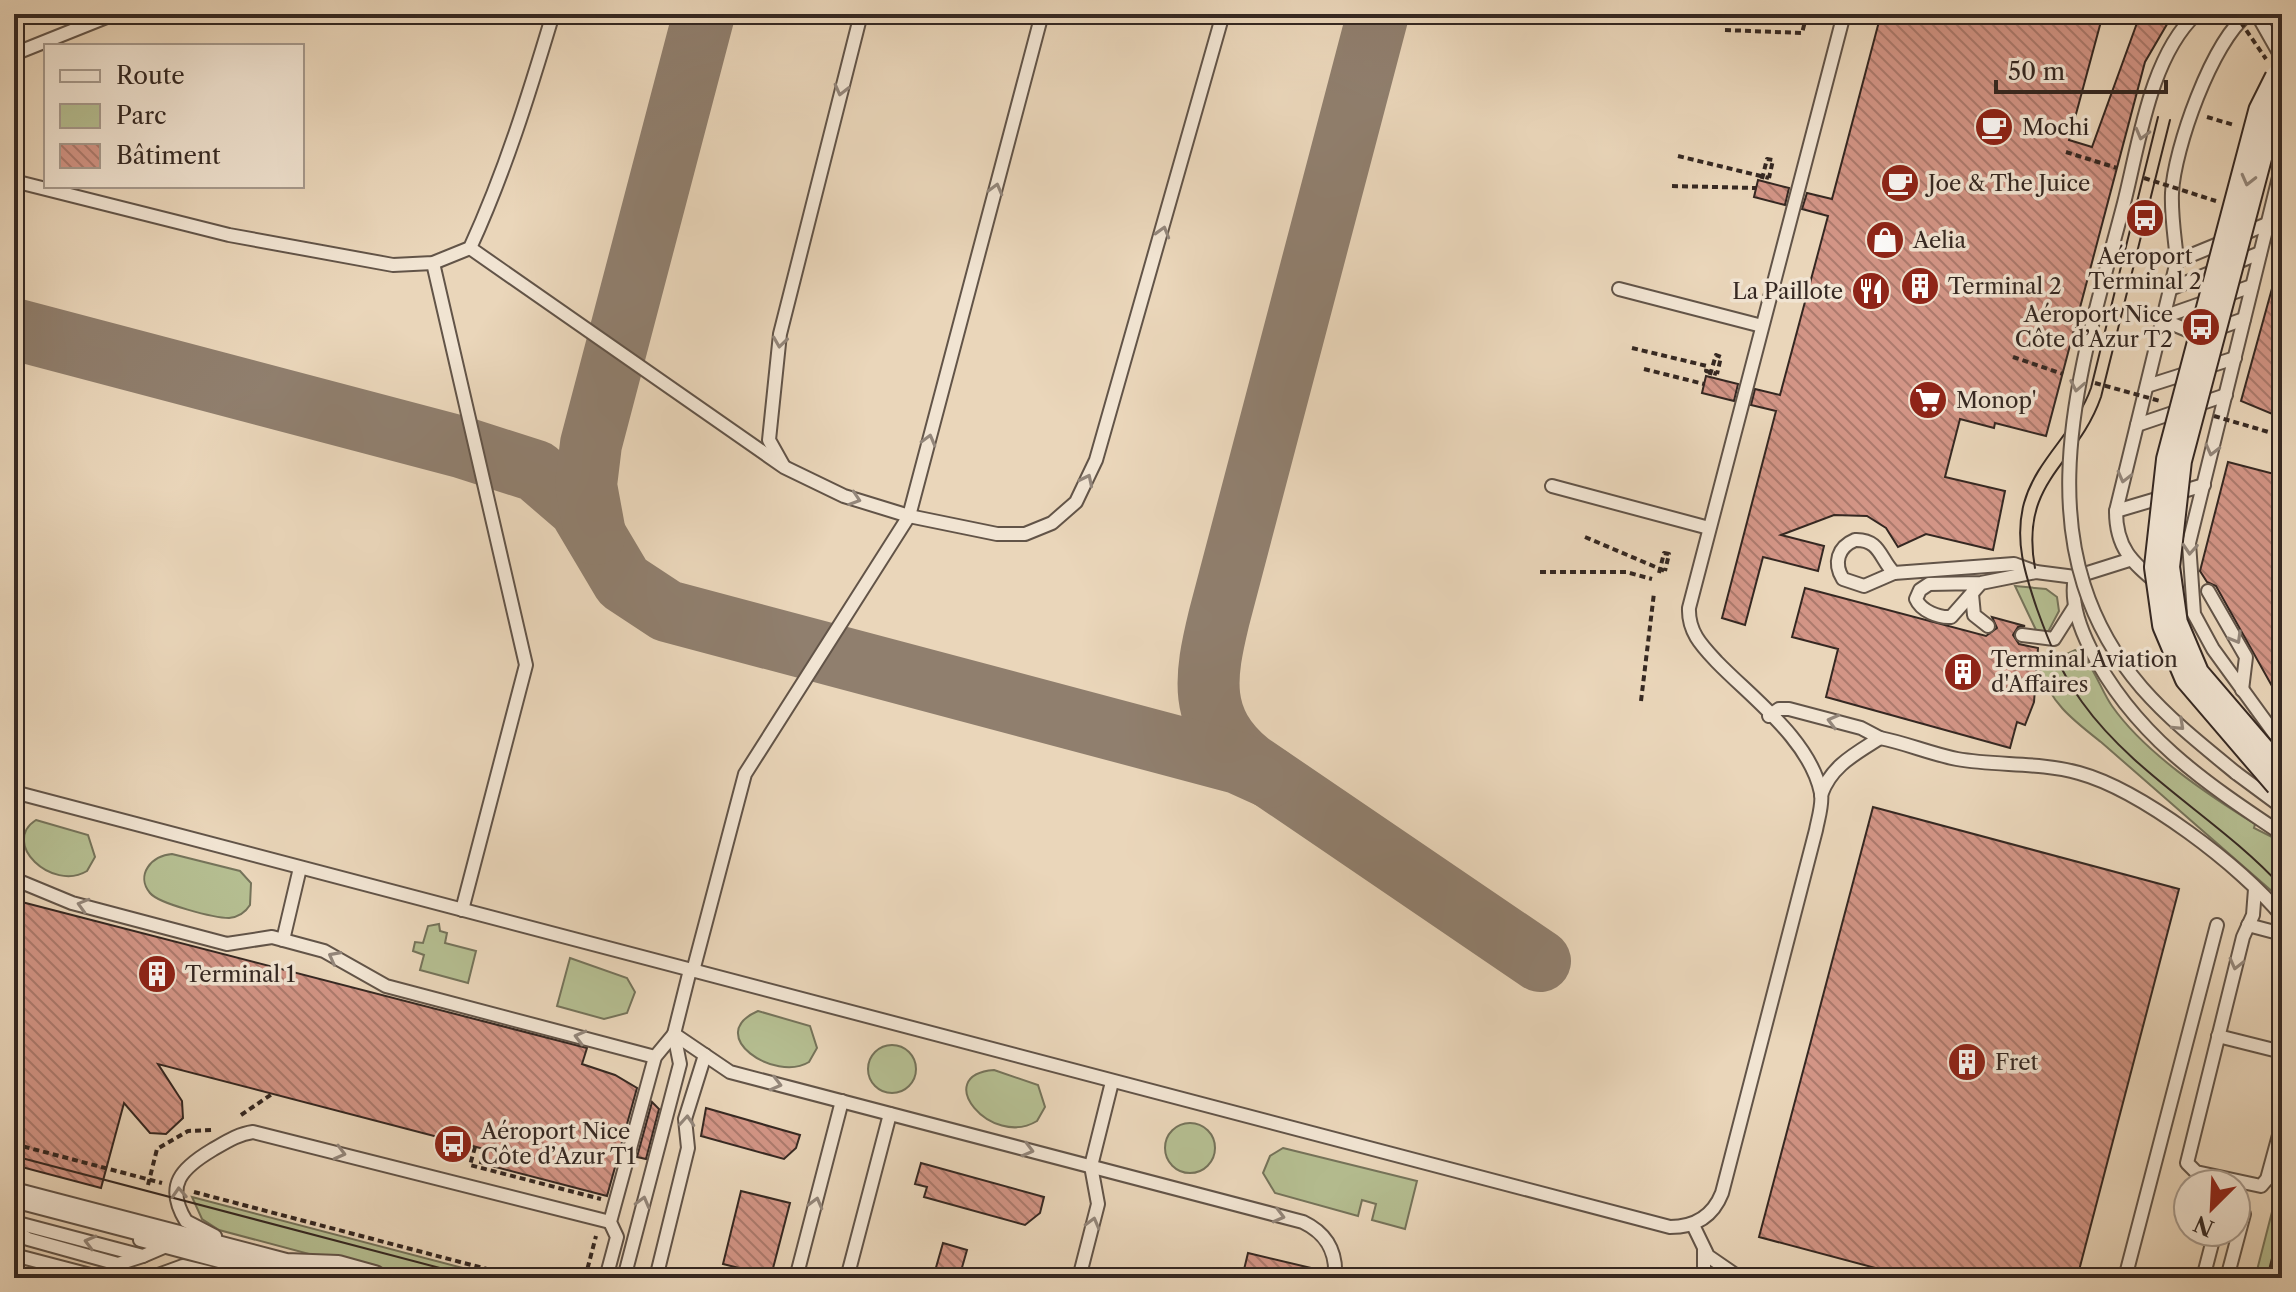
<svg xmlns="http://www.w3.org/2000/svg" width="2296" height="1292" font-family="'Libre Caslon Text',serif">
	<style>
		.green { fill: #b5be91; stroke: #75735a; stroke-width: 2 }
		.lines { fill: none; stroke-linecap: round; stroke-linejoin: round }
		.taxiway { stroke: #907f6e; stroke-width: 62 }
		.building { fill: url(#building-back-hatch); stroke: #352822; stroke-width: 2 }
		.lane-casing { stroke: #625448; stroke-width: 16 }
		.street-casing { stroke: #625448; stroke-width: 28 }
		.path { stroke: #352822; stroke-width: 4; stroke-dasharray: 6 4; stroke-linecap: butt }
		.lane { stroke: #f1e4d2; stroke-width: 12 }
		.street { stroke: #f1e4d2; stroke-width: 24 }
		.tram { stroke: #352822; stroke-width: 2 }
		.lane-bridge-casing { stroke: #625448; stroke-width: 16; stroke-linecap: butt }
		.secondary-bridge-casing { stroke: #352822; stroke-width: 38; stroke-linecap: butt }
		.path-bridge { stroke: #352822; stroke-width: 4; stroke-dasharray: 6 4; stroke-linecap: butt }
		.lane-bridge { stroke: #f1e4d2; stroke-width: 12 }
		.secondary-bridge { stroke: #f1e4d2; stroke-width: 34 }
		.oneway { stroke: #93867a }
		.labels { text-anchor: middle; stroke-width: 7; stroke-linejoin: round; paint-order: stroke }
		.poi-label { font-size: 22px; fill: #352822; stroke: #f1e4d2; text-anchor: start }
	</style>
	<defs>
		<pattern id="building-back-hatch" width="6" height="6" patternUnits="userSpaceOnUse" patternTransform="scale(2)"><rect width="6" height="6" fill="#d39586"/><path d="M-1 5l2 2M0 0l6 6M5-1l2 2" fill="none" stroke="#ac7a6d"/></pattern>
	</defs>
	<rect width="100%" height="100%" fill="#ead6ba"/>
	<filter id="stains"><feTurbulence type="fractalNoise" baseFrequency=".0025" numOctaves="4"/><feColorMatrix values="0 0 0 0 .2 0 0 0 0 .09 0 0 0 0 .02 0 0 0 .5 -.17"/></filter>
	<radialGradient id="worn" r=".72"><stop offset=".6" stop-color="#630" stop-opacity="0"/><stop offset="1" stop-color="#630" stop-opacity=".3"/></radialGradient>
	<g class="green">
		<polygon points="2015,586 2046,589 2057,597 2059,611 2048,632 2036,630"/>
		<path d="M2075,650C2091,658 2101,691 2112,706C2145,753 2207,794 2255,824L2254,828L2282,842V900L2101,742C2073,720 2050,703 2039,667Z"/>
		<path d="M36,820L88,835L95,857L87,871C52,892 0,843 36,820Z"/>
		<path d="M172,854L240,871L251,883L250,905C245,913 239,917 229,918C215,918 159,904 150,893C135,875 152,855 172,854Z"/>
		<polygon points="439,924 440,931 447,933 445,943 476,951 468,983 420,970 424,955 413,951 415,942 423,943 428,926"/>
		<polygon points="570,958 627,978 635,992 627,1013 604,1019 557,1006"/>
		<path d="M758,1011L810,1026L817,1048L809,1062C775,1083 703,1035 758,1011Z"/>
		<circle cx="892" cy="1069" r="24"/>
		<path d="M994,1070L1038,1085L1045,1107L1037,1121C991,1149 930,1075 994,1070Z"/>
		<circle cx="1190" cy="1148" r="25"/>
		<polygon points="1283,1148 1417,1181 1405,1229 1372,1220 1376,1204 1362,1200 1358,1216 1275,1193 1263,1173 1270,1156"/>
		<polygon points="2282,1173 2282,1278 2255,1278"/>
		<polygon points="192,1197 501,1278 399,1278 219,1230 202,1219"/>
	</g>
	<g class="lines">
		<g class="taxiway">
			<path d="M1378,14L1219,618C1205,676 1197,720 1249,763L1540,961"/>
			<polyline points="14,329 461,447 536,471 579,508 623,582 667,611 1238,763 1269,777"/>
			<polyline points="595,534 586,485 591,444 704,14"/>
		</g>
	</g>
	<g class="building">
		<polygon points="1881,14 2103,14 2069,140 2092,147 2137,23 2145,14 2173,14 2145,62 2046,436 1995,423 1994,428 1960,419 1945,477 2005,491 1993,550 1926,534 1898,547 1886,528 1867,516 1834,515 1781,535 1824,546 1818,571 1763,557 1745,625 1722,618 1776,411 1751,405 1755,389 1780,395 1828,216 1802,209 1807,193 1832,199"/>
		<polygon points="1758,180 1789,188 1785,205 1754,197"/>
		<polygon points="2276,274 2282,274 2282,418 2241,401"/>
		<polygon points="1706,376 1738,384 1734,401 1702,393"/>
		<polygon points="2228,462 2282,476 2282,704 2216,586 2207,582 2200,571"/>
		<polygon points="1805,588 1986,636 1997,628 1992,617 2025,626 2018,627 2013,635 2019,644 2038,648 2034,702 2025,725 2017,722 2010,748 1826,697 1838,649 1792,637"/>
		<polygon points="1873,807 2179,889 2077,1278 1913,1278 1759,1237"/>
		<polygon points="14,900 587,1048 582,1064 615,1075 637,1088 607,1196 480,1163 484,1149 158,1064 182,1101 183,1118 166,1134 150,1133 124,1103 101,1188 14,1165"/>
		<polygon points="652,1102 659,1109 646,1159 637,1157"/>
		<polygon points="706,1108 800,1135 796,1148 784,1159 701,1136"/>
		<polygon points="921,1163 1044,1197 1040,1213 1025,1225 924,1197 927,1187 915,1184"/>
		<polygon points="741,1191 790,1203 771,1276 723,1264"/>
		<polygon points="943,1243 967,1250 959,1278 933,1278"/>
		<polygon points="1248,1253 1324,1271 1323,1278 1242,1278"/>
	</g>
	<g class="lines">
		<g class="lane-casing">
			<g id="lane">
				<polyline points="2257,14 2282,58"/>
				<polyline points="14,54 114,14"/>
				<polyline points="2282,165 2189,543 2194,614 2213,649 2282,744"/>
				<path d="M14,181L229,235L393,265L433,263L470,248C505,172 529,94 553,14"/>
				<polyline points="470,248 784,467 844,496 909,516 997,534 1025,534 1052,523 1076,502 1096,460 1223,14"/>
				<path d="M2177,261C2175,238 2171,216 2172,193C2174,149 2212,41 2248,14"/>
				<polyline points="433,263 526,665 462,910"/>
				<polyline points="1619,289 1762,326"/>
				<polyline points="2170,289 2260,253"/>
				<polyline points="2163,317 2252,286"/>
				<polyline points="2163,320 2199,335 2244,319"/>
				<polyline points="2147,386 2235,358"/>
				<polyline points="2137,425 2226,395"/>
				<polyline points="783,465 769,440 780,334 861,14"/>
				<polyline points="1552,486 1709,528"/>
				<polyline points="2116,511 2204,485"/>
				<path d="M1855,540C1880,539 1880,559 1894,573L1864,586L1843,579C1833,563 1838,547 1855,540Z"/>
				<polyline points="1894,573 2014,564 2036,572"/>
				<path d="M2075,577C2070,601 2079,626 2090,648C2133,734 2204,782 2282,834"/>
				<path d="M1981,583L1951,617C1939,618 1921,611 1916,599L1920,590L1929,584L1981,583L2036,572L2075,577L2129,560"/>
				<path d="M2158,584C2132,562 2116,548 2116,511L2177,261L2267,224"/>
				<polyline points="2208,591 2246,657 2242,690"/>
				<polyline points="1972,594 1974,615 1988,626"/>
				<polyline points="2022,635 2054,639 2075,606"/>
				<path d="M1769,716L1779,709H1789L1861,728L1880,738C1855,754 1831,766 1821,795"/>
				<path d="M1880,738C1906,743 1931,754 1957,759C1997,766 2040,762 2079,773C2141,790 2241,866 2282,916"/>
				<polyline points="2236,773 2282,807"/>
				<path d="M14,792L1670,1227C1695,1227 1713,1216 1722,1193L1816,830C1818,819 1823,804 1821,793C1810,740 1753,699 1717,662C1702,646 1688,632 1689,608L1844,14"/>
				<polyline points="14,879 72,903 227,944 272,937 324,951 386,986 655,1057"/>
				<polyline points="2255,889 2253,915 2243,937 2187,1163 2196,1172 2261,1186 2267,1179 2282,1124"/>
				<polyline points="2248,925 2282,934"/>
				<polyline points="283,940 300,868"/>
				<polyline points="693,971 745,774 909,516 1042,14"/>
				<path d="M674,1034L730,1072L1303,1222C1326,1233 1337,1251 1335,1278"/>
				<polyline points="2218,1036 2282,1052"/>
				<polyline points="14,1222 143,1256 164,1247"/>
				<polyline points="1693,1225 1708,1256 1740,1278"/>
				<polyline points="14,1230 28,1239 118,1264 143,1256"/>
				<path d="M215,1236L186,1221C164,1185 182,1168 212,1150C226,1142 238,1134 253,1132L610,1222"/>
				<polyline points="140,1240 283,1278"/>
				<polyline points="14,1255 102,1278"/>
				<polyline points="150,1278 183,1266 232,1278"/>
				<polyline points="606,1278 617,1237 610,1222 655,1057 674,1034 690,970"/>
				<polyline points="624,1278 680,1064 674,1034"/>
				<polyline points="656,1278 688,1148 685,1119 705,1055"/>
				<polyline points="796,1278 842,1101"/>
				<polyline points="847,1278 890,1114"/>
				<polyline points="1079,1278 1098,1204 1091,1166 1112,1082"/>
				<polyline points="1704,1278 1704,1250"/>
				<polyline points="2125,1278 2217,925"/>
				<polyline points="2203,1278 2215,1232"/>
				<polyline points="2227,1278 2244,1214 2236,1203"/>
			</g>
		</g>
		<g class="street-casing">
			<polyline id="street" points="14,1195 286,1266 338,1268 374,1278"/>
		</g>
		<g class="path">
			<polyline points="1725,30 1802,33 1807,14"/>
			<polyline points="2207,117 2234,125"/>
			<polyline points="1678,156 1769,178"/>
			<polyline points="1672,186 1756,188"/>
			<polyline points="1632,348 1707,366 1706,371 1717,374"/>
			<polyline points="1644,369 1704,384"/>
			<polyline points="2272,433 2282,435"/>
			<polyline points="2277,445 2280,417"/>
			<polyline points="1585,537 1665,571"/>
			<polyline points="1540,572 1626,572 1652,579"/>
			<polyline points="1641,701 1654,593"/>
			<polyline points="241,1115 272,1094"/>
			<polyline points="14,1144 162,1183"/>
			<polyline points="475,1147 470,1165 601,1199"/>
			<polyline points="148,1185 157,1149 188,1131 212,1130"/>
			<polyline points="194,1192 521,1278"/>
			<polyline points="585,1278 596,1236"/>
		</g>
		<use href="#lane" class="lane"/>
		<use href="#street" class="street"/>
		<g class="tram">
			<path d="M2158,117L2091,388C2076,431 2036,459 2024,503C2014,540 2025,574 2037,609C2049,642 2061,673 2082,702C2135,776 2221,820 2282,887"/>
			<path d="M2035,568C2019,480 2077,466 2101,397L2170,120"/>
			<polyline points="14,1156 478,1278"/>
			<polyline points="2267,1278 2282,1219"/>
		</g>
		<g class="lane-bridge-casing">
			<path id="lane-bridge" d="M2196,14C2150,57 2139,144 2124,203C2082,365 2017,543 2142,688C2170,720 2203,746 2236,773"/>
		</g>
		<g class="secondary-bridge-casing">
			<polyline id="secondary-bridge" points="2282,80 2266,112 2174,460 2162,567 2170,624 2192,676 2282,781"/>
		</g>
		<g class="path-bridge">
			<polyline points="2235,14 2266,59"/>
			<polyline points="2066,152 2117,168"/>
			<polyline points="2144,178 2216,201"/>
			<polyline points="1762,179 1767,159 1773,160 1769,178"/>
			<polyline points="2013,357 2063,374"/>
			<polyline points="1710,375 1716,355 1721,357 1717,374"/>
			<polyline points="2095,383 2160,401"/>
			<polyline points="2214,416 2272,433"/>
			<polyline points="1659,573 1664,553 1669,554 1665,571"/>
		</g>
		<use href="#lane-bridge" class="lane-bridge"/>
		<use href="#secondary-bridge" class="secondary-bridge"/>
	</g>
	<defs><path id="oneway-chevron" d="M-2-3.5L2.5 0L-2 3.5" fill="none" stroke-width="1.6" stroke-linecap="round" stroke-linejoin="round" transform="scale(2)"/></defs>
	<g class="oneway">
		<use href="#oneway-chevron" transform="translate(841 90) rotate(104)"/>
		<use href="#oneway-chevron" transform="translate(2142 134) rotate(105)"/>
		<use href="#oneway-chevron" transform="translate(2248 180) rotate(104)"/>
		<use href="#oneway-chevron" transform="translate(996 189) rotate(-75)"/>
		<use href="#oneway-chevron" transform="translate(1163 232) rotate(-74)"/>
		<use href="#oneway-chevron" transform="translate(780 342) rotate(98)"/>
		<use href="#oneway-chevron" transform="translate(2077 386) rotate(101)"/>
		<use href="#oneway-chevron" transform="translate(929 440) rotate(-75)"/>
		<use href="#oneway-chevron" transform="translate(2212 450) rotate(104)"/>
		<use href="#oneway-chevron" transform="translate(2124 477) rotate(104)"/>
		<use href="#oneway-chevron" transform="translate(1087 480) rotate(-64)"/>
		<use href="#oneway-chevron" transform="translate(855 499) rotate(18)"/>
		<use href="#oneway-chevron" transform="translate(2190 549) rotate(94)"/>
		<use href="#oneway-chevron" transform="translate(2236 638) rotate(60)"/>
		<use href="#oneway-chevron" transform="translate(1833 721) rotate(-165)"/>
		<use href="#oneway-chevron" transform="translate(2179 725) rotate(43)"/>
		<use href="#oneway-chevron" transform="translate(83 905) rotate(-164)"/>
		<use href="#oneway-chevron" transform="translate(334 957) rotate(-152)"/>
		<use href="#oneway-chevron" transform="translate(2236 964) rotate(104)"/>
		<use href="#oneway-chevron" transform="translate(580 1037) rotate(-165)"/>
		<use href="#oneway-chevron" transform="translate(776 1084) rotate(14)"/>
		<use href="#oneway-chevron" transform="translate(687 1121) rotate(-86)"/>
		<use href="#oneway-chevron" transform="translate(1028 1150) rotate(15)"/>
		<use href="#oneway-chevron" transform="translate(340 1153) rotate(15)"/>
		<use href="#oneway-chevron" transform="translate(179 1193) rotate(-93)"/>
		<use href="#oneway-chevron" transform="translate(643 1202) rotate(-75)"/>
		<use href="#oneway-chevron" transform="translate(816 1203) rotate(-75)"/>
		<use href="#oneway-chevron" transform="translate(1279 1216) rotate(15)"/>
		<use href="#oneway-chevron" transform="translate(1093 1223) rotate(-75)"/>
		<use href="#oneway-chevron" transform="translate(90 1242) rotate(-165)"/>
	</g>
	<defs>
		<g id="cafe-disc" transform="scale(2)"><circle r="9.5" fill="#8f2418" stroke="#f1e4d2"/><path d="M-5.5-4.5H6V0H3Q3 3.5 0 3.5H-2.5Q-5.5 3.5-5.5 0ZM3-3.2v2h1.7v-2ZM-6 4.5H4V6H-6Z" fill="#fff"/></g>
		<g id="bus-disc" transform="scale(2)"><circle r="9.5" fill="#8f2418" stroke="#f1e4d2"/><path d="M-5-6H5V4H4V6H2V4H-2V6H-4V4H-5ZM-3.5-4V0h7V-4ZM-3.5 1.2v1.5H-2V1.2ZM2 1.2v1.5H3.5V1.2Z" fill="#fff"/></g>
		<g id="shop-disc" transform="scale(2)"><circle r="9.5" fill="#8f2418" stroke="#f1e4d2"/><path d="M-5-2.5h2.3a2.7 3.5 0 0 1 5.4 0H5L5.5 6h-11ZM-1.5-2.5h3a1.5 2.3 0 0 0-3 0Z" fill="#fff"/></g>
		<g id="building-disc" transform="scale(2)"><circle r="9.5" fill="#8f2418" stroke="#f1e4d2"/><path d="M-4-6H4V6H1V3H-1V6H-4ZM-2.5-4.3h1.7v1.8h-1.7ZM.8-4.3h1.7v1.8H.8ZM-2.5-1h1.7V.8h-1.7ZM.8-1h1.7V.8H.8Z" fill="#fff"/></g>
		<g id="restaurant-disc" transform="scale(2)"><circle r="9.5" fill="#8f2418" stroke="#f1e4d2"/><path d="M-5-6h1v4h1v-4h1v4h1v-4h1v5L-1.5 .5V6h-2V.5L-5-1ZM5-6V6H3V1.5H1.5Q1.5-4 5-6Z" fill="#fff"/></g>
		<g id="supermarket-disc" transform="scale(2)"><circle r="9.5" fill="#8f2418" stroke="#f1e4d2"/><path d="M-6-5.5h2.5l.6 2H6L4.5 2H-2.5L-4.4-4H-6ZM-1.5 3.2a1.3 1.3 0 1 0 .1 0ZM3 3.2a1.3 1.3 0 1 0 .1 0Z" fill="#fff"/></g>
	</defs>
	<g fill-rule="evenodd">
		<use href="#cafe-disc" x="1994" y="127"/>
		<use href="#cafe-disc" x="1900" y="183"/>
		<use href="#bus-disc" x="2145" y="218"/>
		<use href="#shop-disc" x="1885" y="240"/>
		<use href="#building-disc" x="1920" y="286"/>
		<use href="#restaurant-disc" x="1871" y="291"/>
		<use href="#bus-disc" x="2201" y="327"/>
		<use href="#supermarket-disc" x="1928" y="400"/>
		<use href="#building-disc" x="1963" y="672"/>
		<use href="#building-disc" x="157" y="974"/>
		<use href="#building-disc" x="1967" y="1062"/>
		<use href="#bus-disc" x="453" y="1144"/>
	</g>
	<g class="labels">
		<g class="poi-label">
			<text x="2022" y="135">Mochi</text>
			<text x="1928" y="191">Joe &amp; The Juice</text>
			<text x="1913" y="248">Aelia</text>
			<text x="2145" y="264" text-anchor="middle">Aéroport<tspan x="2145" dy="25">Terminal 2</tspan></text>
			<text x="1948" y="294">Terminal 2</text>
			<text x="1843" y="299" text-anchor="end">La Paillote</text>
			<text x="2173" y="322" text-anchor="end">Aéroport Nice<tspan x="2173" dy="25">Côte d’Azur T2</tspan></text>
			<text x="1956" y="408">Monop'</text>
			<text x="1991" y="667">Terminal Aviation<tspan x="1991" dy="25">d'Affaires</tspan></text>
			<text x="185" y="982">Terminal 1</text>
			<text x="1995" y="1070">Fret</text>
			<text x="481" y="1139">Aéroport Nice<tspan x="481" dy="25">Côte d’Azur T1</tspan></text>
		</g>
	</g>
	<rect width="2296" height="1292" fill="none" stroke="#ead6ba" stroke-width="48"/>
	<rect x="16" y="16" width="2264" height="1260" fill="none" stroke="#352822" stroke-width="4"/>
	<rect x="24" y="24" width="2248" height="1244" fill="none" stroke="#352822" stroke-width="2"/>
	<rect x="44" y="44" width="260" height="144" fill="#f1e4d2" stroke="#a6998c" stroke-width="2"/>
	<rect x="60" y="70" width="40" height="12" fill="#f1e4d2" stroke="#a6998c" stroke-width="2"/>
	<text x="116" y="84" font-size="24" fill="#352822">Route</text>
	<rect x="60" y="104" width="40" height="24" fill="#b5be91" stroke="#a6998c" stroke-width="2"/>
	<text x="116" y="124" font-size="24" fill="#352822">Parc</text>
	<rect x="60" y="144" width="40" height="24" fill="url(#building-back-hatch)" stroke="#a6998c" stroke-width="2"/>
	<text x="116" y="164" font-size="24" fill="#352822">Bâtiment</text>
	<g transform="translate(2212 1208) rotate(204)"><circle r="38" fill="#f1e4d2" stroke="#a6998c" stroke-width="2"/>
	<path d="M0-6L14 30L0 20L-14 30Z" fill="#8f2418"/>
	<text y="-12" font-size="22" font-weight="bold" text-anchor="middle" fill="#352822">N</text>
	</g>
	<path d="M1996 80v12h170v-12" fill="none" stroke="#352822" stroke-width="4"/>
	<text x="2008" y="80" font-size="24" fill="#352822" stroke="#f1e4d2" stroke-width="6" paint-order="stroke">50 m</text>
	<rect width="100%" height="100%" filter="url(#stains)"/>
	<rect width="100%" height="100%" fill="url(#worn)"/>
</svg>
